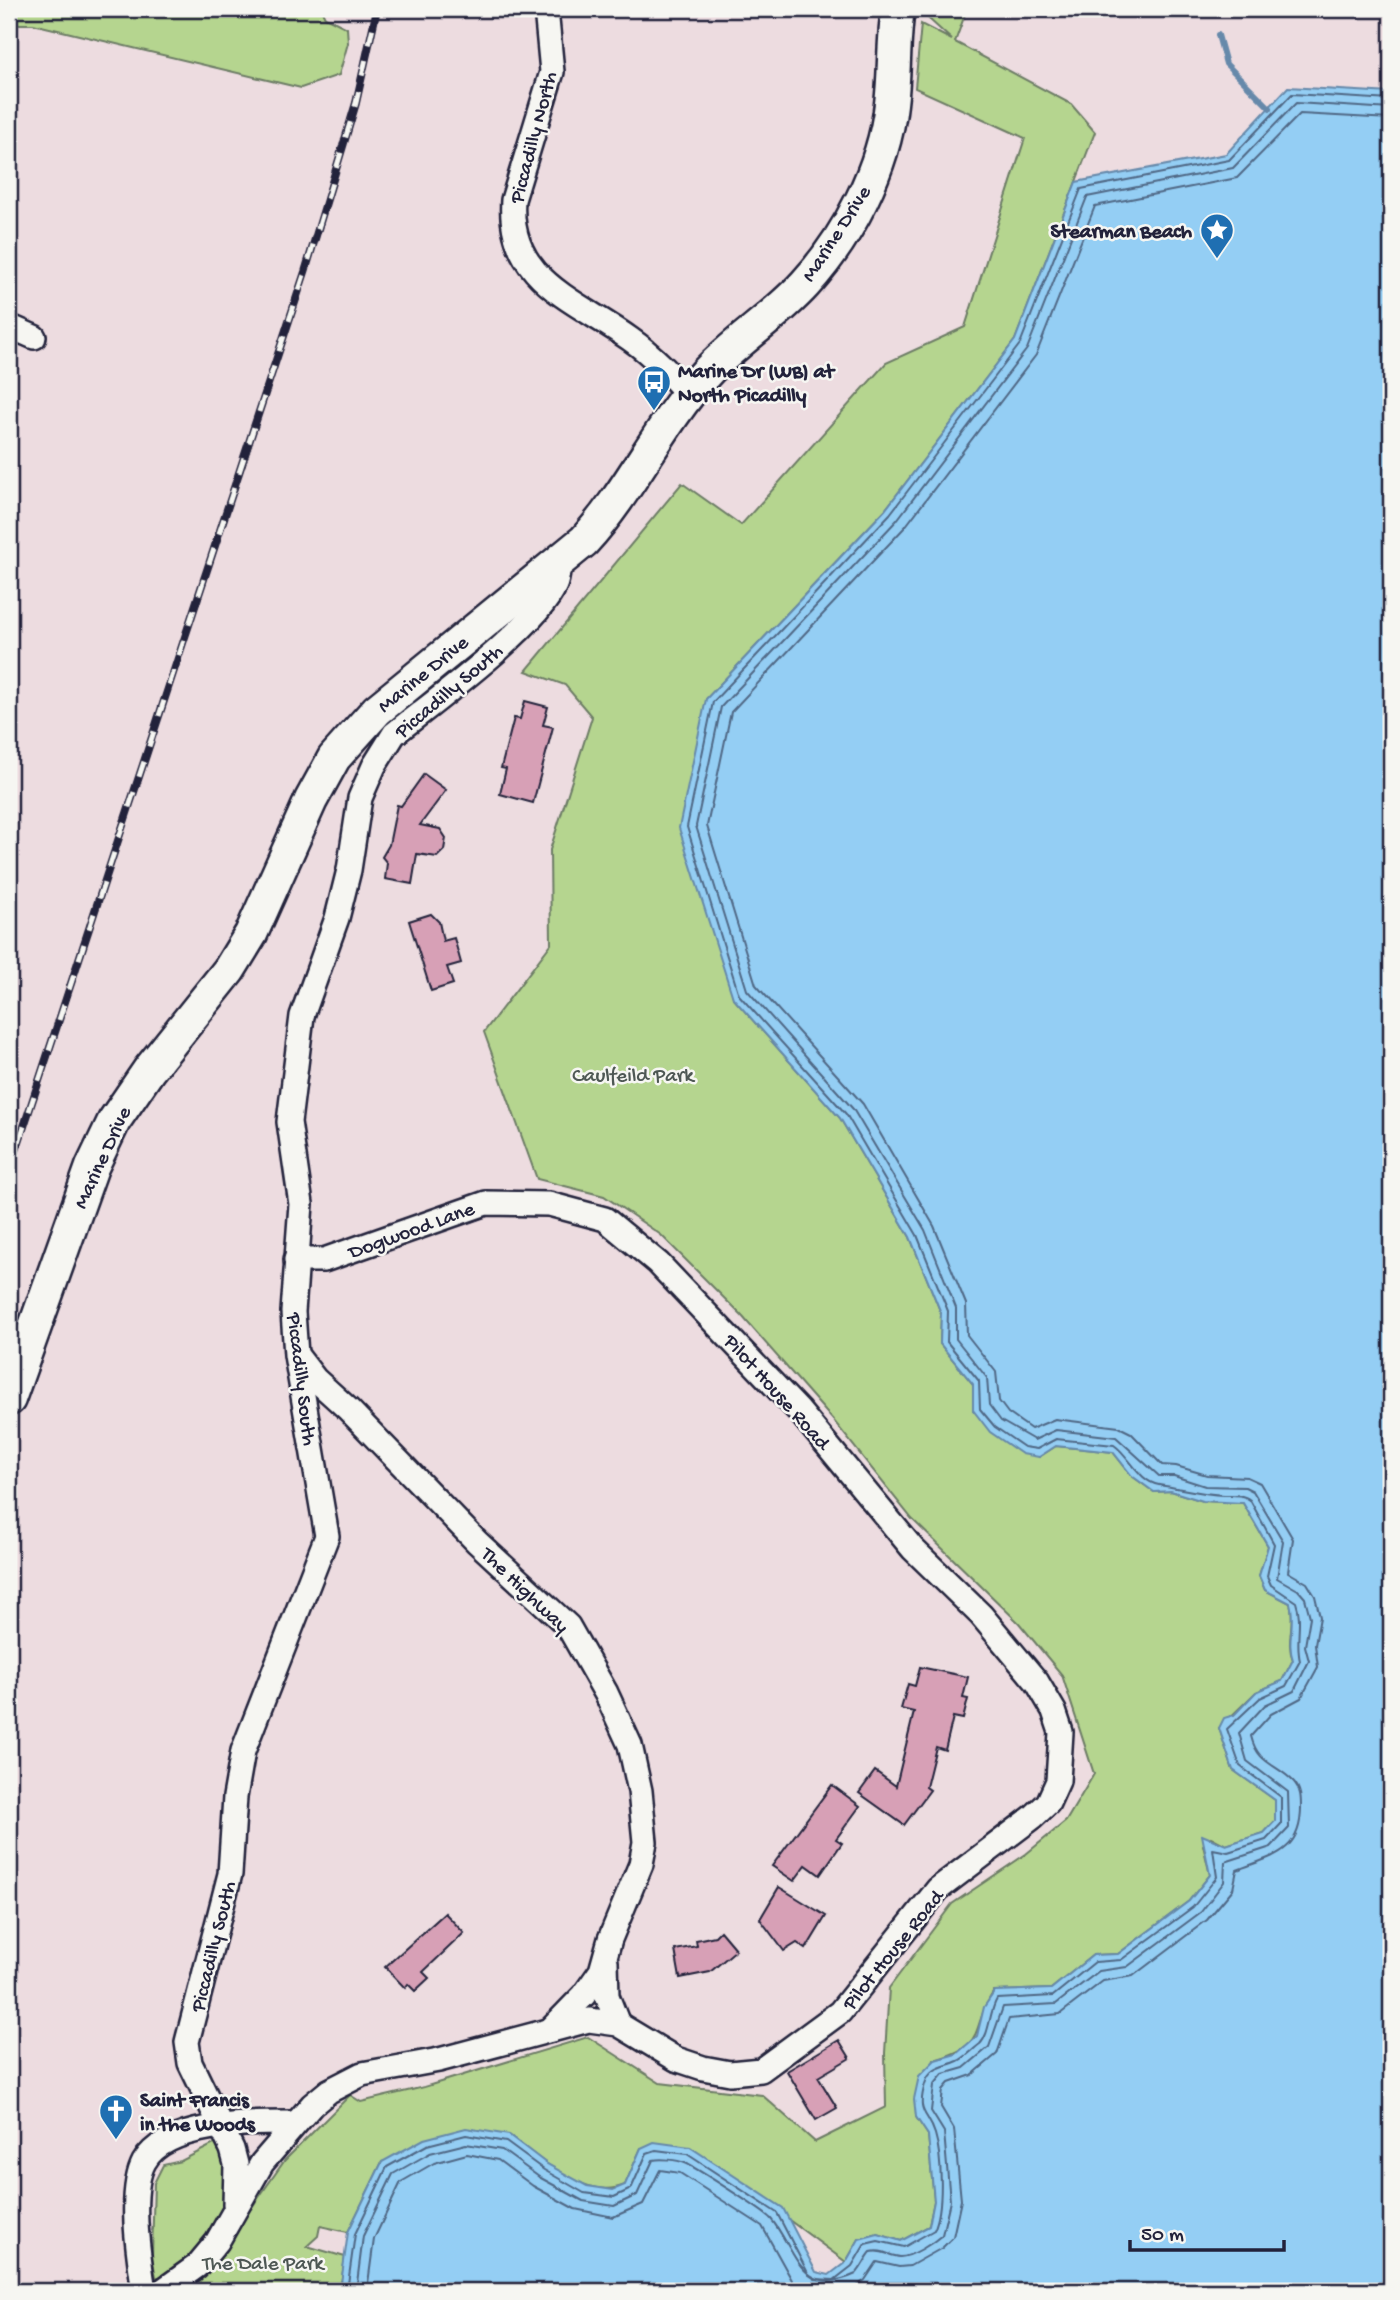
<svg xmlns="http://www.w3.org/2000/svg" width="1400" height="2300" font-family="'Gochi Hand',sans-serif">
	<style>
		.green { fill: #b5d58f; stroke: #6c7c65; stroke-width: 2 }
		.water { fill: #94cef4; stroke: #6689aa; stroke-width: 2 }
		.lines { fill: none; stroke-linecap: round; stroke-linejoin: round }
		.shore { stroke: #506785; stroke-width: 2 }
		.stream { stroke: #6689aa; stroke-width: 6 }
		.building { fill: #d7a0b6; stroke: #22223b; stroke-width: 2 }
		.minor-casing { stroke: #22223b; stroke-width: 28 }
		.secondary-casing { stroke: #22223b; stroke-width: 37 }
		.minor { stroke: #f6f6f2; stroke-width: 23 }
		.secondary { stroke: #f6f6f2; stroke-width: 32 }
		.rail-casing { stroke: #22223b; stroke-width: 8 }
		.rail { stroke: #f6f6f2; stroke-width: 5; stroke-dasharray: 16; stroke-linecap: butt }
		.labels { text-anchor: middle; stroke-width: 5; stroke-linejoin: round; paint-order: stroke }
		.street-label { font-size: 21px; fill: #22223b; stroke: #f6f6f2 }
		.poi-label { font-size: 21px; font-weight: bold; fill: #22223b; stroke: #f6f6f2; text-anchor: start }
		.park-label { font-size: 21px; fill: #4e5854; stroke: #f6f6f2 }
	</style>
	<rect width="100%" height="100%" fill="#eddce0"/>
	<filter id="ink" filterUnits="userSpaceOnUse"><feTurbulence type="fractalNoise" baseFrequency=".0143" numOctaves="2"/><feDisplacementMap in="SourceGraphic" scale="14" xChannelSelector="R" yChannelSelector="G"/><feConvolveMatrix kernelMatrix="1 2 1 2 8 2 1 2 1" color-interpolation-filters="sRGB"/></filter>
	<g filter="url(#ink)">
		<g class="green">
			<polygon points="9,9 321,9 325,17 347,28 348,43 339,75 301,88 33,24 9,24"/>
			<path d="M918,9H967L955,42L1071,104L1095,132L1015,340L885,510L706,699L733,998L840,1118L910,1237L941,1313L940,1344L973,1384V1410L1039,1457L1056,1446L1113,1452L1132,1476L1154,1492L1171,1491L1203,1501L1243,1503L1268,1546L1259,1576L1265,1590L1290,1603C1296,1623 1285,1641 1293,1660L1282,1681L1256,1692L1219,1728L1233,1770L1275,1800V1821L1264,1833L1226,1845L1211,1837L1203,1845L1210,1875L1189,1901L1118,1954L1093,1955L1051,1989L994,1991C969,2028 990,2045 934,2060L916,2117L928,2135L934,2201L929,2226L901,2241L878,2234L859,2239L846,2262L690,2147L641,2148L625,2185C586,2202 539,2158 509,2135L382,2162L348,2232L320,2226L318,2236L307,2246L345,2257L340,2291H193L285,2160L350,2095L361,2102L424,2087L588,2037L660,2083L762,2095L815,2142L886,2107L885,2053L889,1988L952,1904L1026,1854L1066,1821L1094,1774L1062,1675L1019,1623L912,1519L833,1420L742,1316L661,1235L604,1196L537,1179L484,1032L551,944L550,850L592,717L565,685L526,671L682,483L741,525L886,363L965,327L1025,138L915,88L921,24L952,40Z"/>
			<path d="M214,2144L222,2145C229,2165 229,2201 220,2221C211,2239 176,2280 156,2277L152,2257L154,2183L163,2165L181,2161Z"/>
		</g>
		<path class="water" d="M1288,87L1391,93V2291H340L348,2232L382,2162L424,2139L466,2128L509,2135L547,2164L587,2186L613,2190L625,2185L641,2148L654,2142L690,2147L783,2208L816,2272L829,2275L846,2262L859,2239L878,2234L901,2241L929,2226L934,2201L928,2135L916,2117L914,2099L919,2076L935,2060L956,2054L977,2036L984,2007L995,1991L1051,1989L1093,1955L1118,1954L1189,1901L1210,1875L1202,1835L1226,1845L1264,1833L1275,1821V1800L1233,1770L1219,1728L1224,1718L1234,1715L1256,1692L1282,1681L1293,1660C1286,1641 1296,1623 1290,1603L1265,1590L1259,1576L1268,1546L1243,1503L1203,1501L1171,1491L1154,1492L1132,1476L1113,1452L1056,1446L1039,1457L1022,1454L990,1432L973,1410V1384L940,1344L941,1313L910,1237L840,1118L733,998L679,828L706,699L885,510L1015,340L1076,182L1226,154Z"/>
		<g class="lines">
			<g class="shore">
				<path d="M347,2291L355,2234L387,2167L427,2145L466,2135L506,2142L544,2170L584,2193L614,2197L631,2189L647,2153L656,2150L687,2154L777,2213L809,2275L815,2279L834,2280L852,2266L865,2244L878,2241L904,2247L934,2230C944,2209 942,2157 935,2134C928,2111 916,2115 925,2084C930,2066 945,2067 958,2061C966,2057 973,2049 980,2044C990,2034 989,2012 997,1999L1053,1996L1095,1962L1121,1960L1193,1907L1217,1877L1213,1849L1228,1852L1266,1840L1281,1824V1797L1240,1766L1227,1729L1260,1698L1286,1686L1300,1661C1295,1640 1303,1622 1296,1602L1271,1585L1267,1576L1274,1544L1250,1500C1243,1494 1233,1495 1224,1495C1201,1494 1180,1488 1159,1485C1139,1482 1129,1455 1114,1445L1056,1439L1037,1449L1024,1447L995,1427L980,1409L979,1381L947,1342L948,1311L917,1235L846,1114L739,995L687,827L713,702L890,514L1020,344L1081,189L1229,160L1292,94L1391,100"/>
				<path d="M356,2291L363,2236L393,2174L430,2153L466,2144L502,2150L539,2177L583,2201L614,2206L637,2195L653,2160C661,2158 677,2160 685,2163C695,2167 765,2212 771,2219C795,2247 800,2300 856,2274C862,2268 865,2259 871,2252C882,2249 889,2256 900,2257C912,2257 933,2243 942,2235L950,2201L944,2132L931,2111L934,2085L943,2074L964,2068L989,2047L1003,2007L1056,2004L1099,1971L1127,1967L1201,1912L1224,1882L1225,1862L1271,1847L1289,1828L1288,1792L1247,1761L1239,1733L1265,1705L1294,1691L1309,1661L1305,1646L1310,1617L1305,1598L1298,1590L1277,1578L1283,1541L1253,1491L1245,1487L1205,1486L1174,1476H1159L1116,1437L1056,1430L1034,1440L1001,1421L989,1405L987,1378L956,1339V1308L925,1230L853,1109L747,990L696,826L721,707L897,520L1027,349L1087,197L1233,168L1296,103L1391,109"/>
				<polyline points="367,2291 374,2239 401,2182 434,2163 467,2154 498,2160 533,2186 575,2209 613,2217 643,2204 660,2170 680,2173 762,2226 798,2291"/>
				<path d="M851,2291L865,2280L877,2262L899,2267L910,2266L942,2248L953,2237L961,2200L954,2129L941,2107L943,2090L949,2083L972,2075L997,2054L1009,2019L1060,2014L1103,1981L1133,1976L1207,1920L1233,1889L1237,1870C1272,1856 1301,1853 1301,1808C1301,1798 1301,1790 1294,1782C1276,1763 1258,1765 1251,1736L1271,1714L1301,1698L1318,1667L1315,1645L1320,1617L1315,1596L1307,1583L1288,1572L1293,1539L1260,1483L1247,1477L1207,1475L1176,1466L1162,1465L1131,1433L1119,1427L1055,1419L1031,1429L1008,1413L999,1401L996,1372L967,1335L966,1304L934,1226L863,1104L756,985L707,826L731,712L905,527L1036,355L1095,206L1237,178L1300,114L1391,119"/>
			</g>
			<polyline class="stream" points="1218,35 1226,64 1270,108"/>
		</g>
		<g class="building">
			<polygon points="525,701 548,707 543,725 553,727 533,803 500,794 506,769 501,768 514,718 520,719"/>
			<polygon points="424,774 446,790 420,825 440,829 446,838 444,850 437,857 417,854 412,884 385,879 387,863 382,857 389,845 397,805 401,806"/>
			<polygon points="431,914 439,922 443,941 454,938 461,963 447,967 453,984 431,991 409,921"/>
			<polygon points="920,1667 968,1677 963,1698 968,1699 963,1719 953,1717 945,1750 936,1747 926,1787 930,1790 904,1825 859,1793 875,1771 896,1786 914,1712 901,1709 908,1684 915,1686"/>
			<polygon points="832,1785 860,1806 836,1839 842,1843 820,1875 806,1865 794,1881 772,1866"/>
			<polygon points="779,1887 826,1916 806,1949 797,1943 784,1951 760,1919"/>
			<polygon points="445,1913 464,1933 423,1972 429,1978 415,1991 408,1984 405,1988 385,1967"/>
			<polygon points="720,1931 736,1950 710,1972 680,1978 675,1950 697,1946 696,1940 715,1936"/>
			<polygon points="839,2040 850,2058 818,2077 837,2108 816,2120 787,2071"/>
		</g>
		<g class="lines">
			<g class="minor-casing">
				<g id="minor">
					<path d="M546,9L552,72L513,200C507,280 576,300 630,339C653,355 671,375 689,395"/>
					<polyline points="9,326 34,337"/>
					<polyline points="298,1357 315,1379 348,1409 477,1542 568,1626 606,1693 630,1745 640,1791 645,1842 641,1864 610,1939 601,1971 584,1995 552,2028"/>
					<polyline points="606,1962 607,1996 618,2024"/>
					<path d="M235,2204L236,2164L232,2149L190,2063L187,2042L230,1874L235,1797L243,1751L327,1536L296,1355L293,1312L301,1204L289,1122L302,1016L337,918L349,870L360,798L374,766L394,734C432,703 537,627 555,585C558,578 558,571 559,564"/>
					<path d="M144,2291C139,2258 128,2192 144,2162C167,2121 256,2123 296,2123"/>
					<polyline points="162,2291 197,2266 217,2242 262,2163 312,2105 329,2091 362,2074 439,2060 589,2020 618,2024 676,2059 703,2068 730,2073 761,2070 840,2012 938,1889 1033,1817 1048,1803 1058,1781 1061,1732 1054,1711 1037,1682 981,1615 913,1549 799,1411 658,1263 605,1219 549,1204 486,1203 324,1260 296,1260"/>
				</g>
			</g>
			<g class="secondary-casing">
				<path id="secondary" d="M9,1399L92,1167L114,1121L149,1070L229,970L251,934L311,800L334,758L377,710L584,541C631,490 659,425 706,373C736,341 775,317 805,284C848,237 884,168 891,104C895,73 893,41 898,9"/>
			</g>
			<use href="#minor" class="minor"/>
			<use href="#secondary" class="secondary"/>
			<g class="rail-casing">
				<polyline id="rail" points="9,1172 305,272 356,103 377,9"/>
			</g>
			<use href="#rail" class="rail"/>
		</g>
	</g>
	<defs>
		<g id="sight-pin" transform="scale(1.75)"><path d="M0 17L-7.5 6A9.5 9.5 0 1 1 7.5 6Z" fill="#1f6fb2" stroke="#f6f6f2"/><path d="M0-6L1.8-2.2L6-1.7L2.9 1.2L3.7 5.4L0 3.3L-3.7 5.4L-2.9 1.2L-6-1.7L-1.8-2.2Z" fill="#fff"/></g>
		<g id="bus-pin" transform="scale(1.75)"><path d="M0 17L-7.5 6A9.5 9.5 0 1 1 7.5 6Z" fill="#1f6fb2" stroke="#f6f6f2"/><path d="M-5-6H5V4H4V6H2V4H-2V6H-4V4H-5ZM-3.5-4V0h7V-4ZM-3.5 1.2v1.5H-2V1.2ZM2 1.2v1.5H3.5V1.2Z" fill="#fff"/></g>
		<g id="church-pin" transform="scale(1.75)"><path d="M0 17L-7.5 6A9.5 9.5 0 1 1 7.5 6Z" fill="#1f6fb2" stroke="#f6f6f2"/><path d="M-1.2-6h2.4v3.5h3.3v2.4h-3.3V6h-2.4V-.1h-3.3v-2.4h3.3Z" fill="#fff"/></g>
	</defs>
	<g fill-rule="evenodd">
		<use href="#sight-pin" x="1217" y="230"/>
		<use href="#bus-pin" x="654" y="382"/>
		<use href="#church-pin" x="116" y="2111"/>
	</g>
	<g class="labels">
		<g class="street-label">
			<text transform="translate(532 137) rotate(-75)" y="7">Piccadilly North</text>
			<text transform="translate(835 233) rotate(-57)" y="7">Marine Drive</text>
			<text transform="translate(422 673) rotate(-39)" y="7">Marine Drive</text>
			<text transform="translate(448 690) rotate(-40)" y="7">Piccadilly South</text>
			<text transform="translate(101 1157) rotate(-65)" y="7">Marine Drive</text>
			<text transform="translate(411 1229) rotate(-20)" y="7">Dogwood Lane</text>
			<text transform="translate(303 1379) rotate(83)" y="7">Piccadilly South</text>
			<text transform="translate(778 1391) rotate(48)" y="7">Pilot House Road</text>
			<text transform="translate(526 1589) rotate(44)" y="7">The Highway</text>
			<text transform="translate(212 1946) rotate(-76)" y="7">Piccadilly South</text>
			<text transform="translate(892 1949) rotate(-51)" y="7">Pilot House Road</text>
		</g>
		<g class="poi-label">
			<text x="1192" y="237" text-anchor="end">Stearman Beach</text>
			<text x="678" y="377">Marine Dr (WB) at<tspan x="678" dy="24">North Picadilly</tspan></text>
			<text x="140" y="2106">Saint Francis<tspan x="140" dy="24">in the Woods</tspan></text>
		</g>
		<g class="park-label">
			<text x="633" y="1081">Caulfeild Park</text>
			<text x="263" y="2269">The Dale Park</text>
		</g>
	</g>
	<rect width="1400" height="2300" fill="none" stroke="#f6f6f2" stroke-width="35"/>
	<rect x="18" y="18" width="1365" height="2265" fill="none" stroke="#22223b" stroke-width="2.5" filter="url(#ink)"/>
	<path d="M1130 2240v10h154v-10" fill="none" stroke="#22223b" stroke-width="3.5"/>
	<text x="1141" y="2240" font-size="21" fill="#22223b" stroke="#f6f6f2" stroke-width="5" paint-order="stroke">50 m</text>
</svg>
